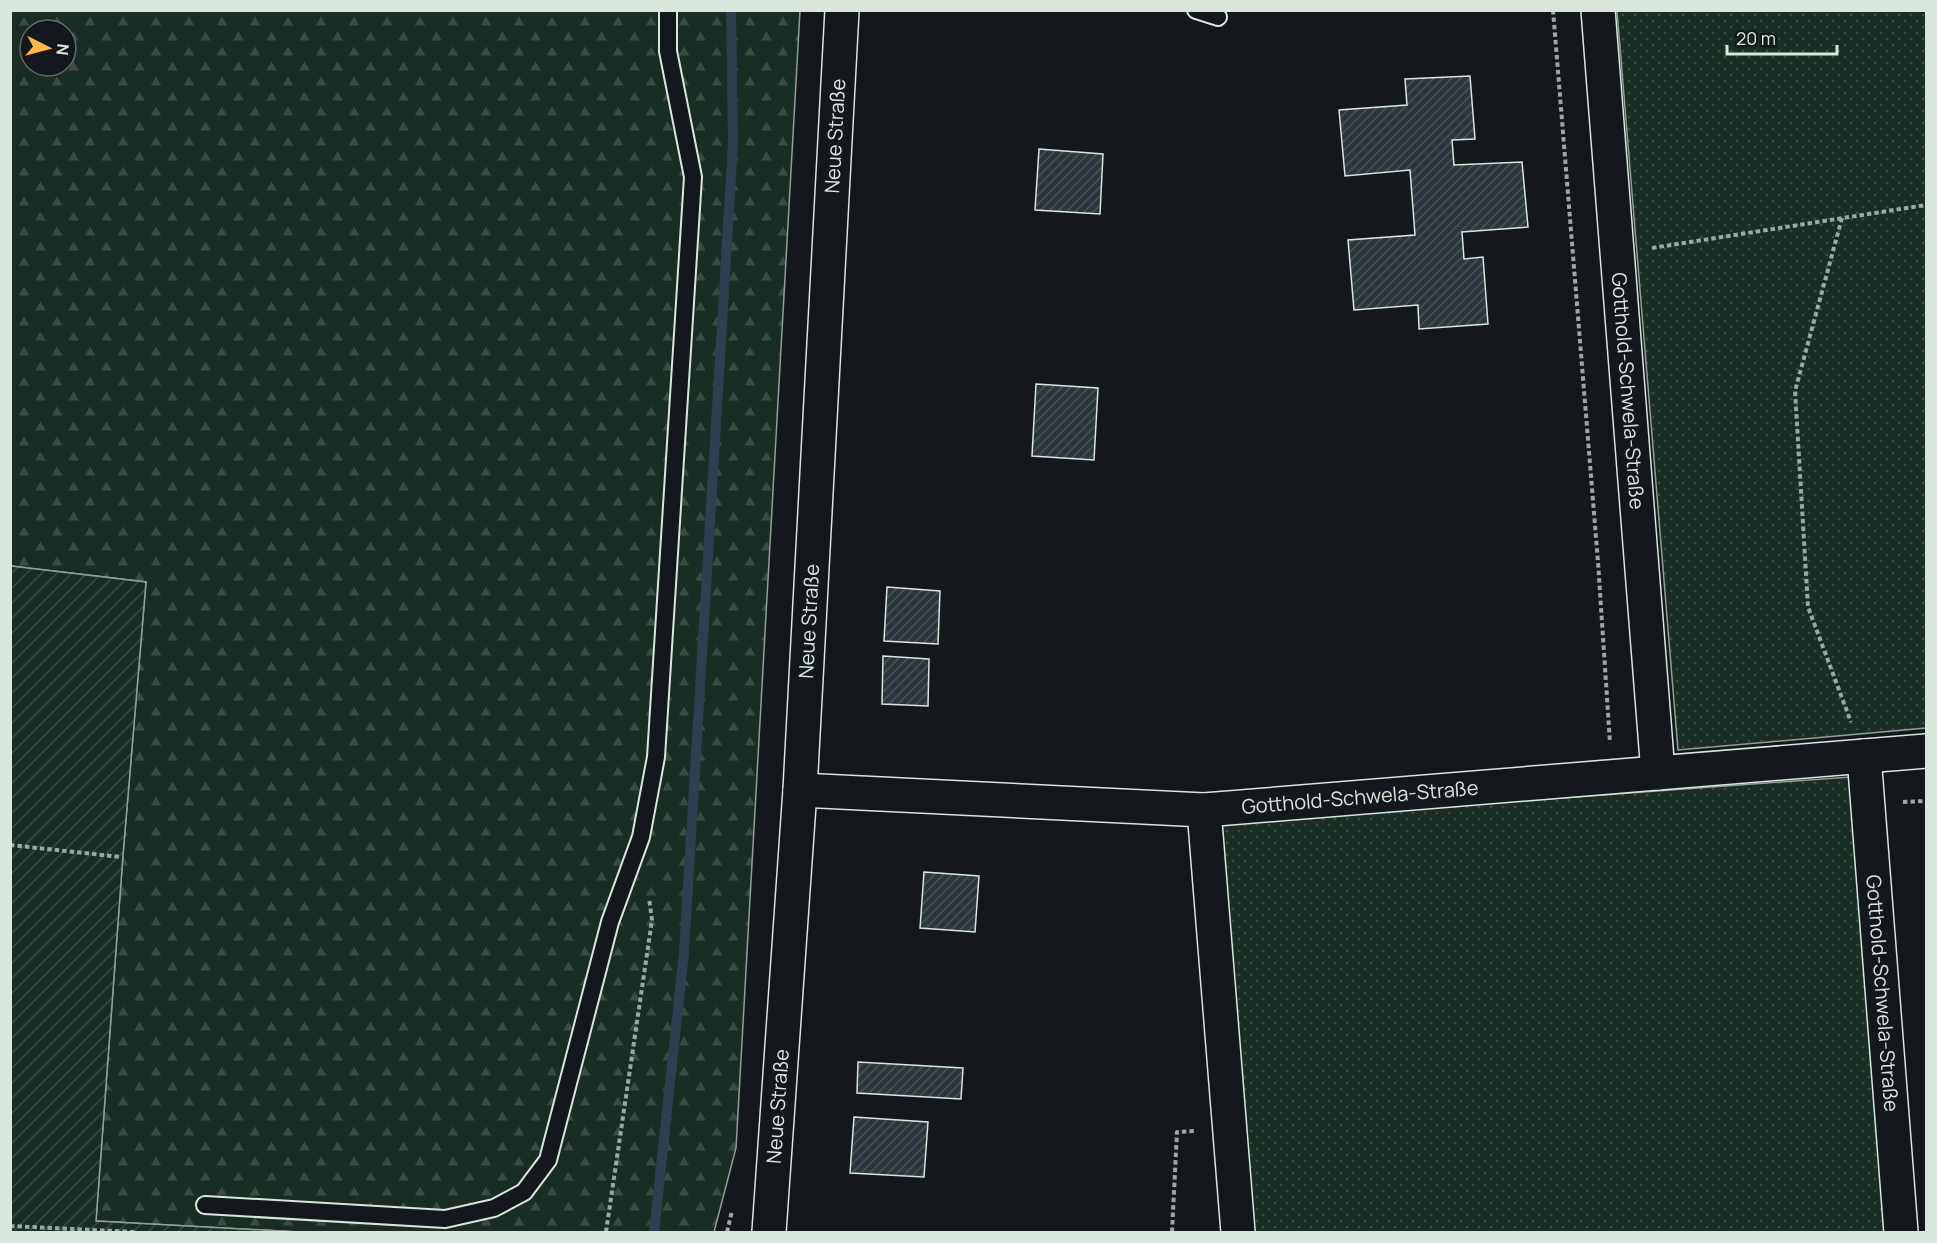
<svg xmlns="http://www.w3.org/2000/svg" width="1937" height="1243" font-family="Manrope,sans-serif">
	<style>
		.grass { fill: url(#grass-dots); stroke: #939e99; stroke-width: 1.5 }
		.forest { fill: url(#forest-firs); stroke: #939e99; stroke-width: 1.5; fill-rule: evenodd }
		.garden { fill: url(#garden-furrows); stroke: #939e99; stroke-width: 1.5 }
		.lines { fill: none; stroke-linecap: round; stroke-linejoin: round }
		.stream { stroke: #2f3f4d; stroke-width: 10 }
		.building { fill: url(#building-hatch); stroke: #d8e6dc; stroke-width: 1.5 }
		.service-casing { stroke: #d8e6dc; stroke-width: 20 }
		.minor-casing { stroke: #d8e6dc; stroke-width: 36 }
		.tertiary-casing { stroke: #d8e6dc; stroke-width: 36 }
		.path { stroke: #9da8a2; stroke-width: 4; stroke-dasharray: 4.5 3; stroke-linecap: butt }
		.service { stroke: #14181c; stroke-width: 16 }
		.minor { stroke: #14181c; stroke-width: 33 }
		.tertiary { stroke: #14181c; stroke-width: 33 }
		.labels { text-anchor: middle; stroke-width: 4.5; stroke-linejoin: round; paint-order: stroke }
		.street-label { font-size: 20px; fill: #d8e6dc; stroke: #14181c }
	</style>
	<defs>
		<pattern id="grass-dots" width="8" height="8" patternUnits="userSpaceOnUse" patternTransform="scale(1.5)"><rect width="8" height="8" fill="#1a2d24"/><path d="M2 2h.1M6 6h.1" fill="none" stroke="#3b4b43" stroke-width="1.8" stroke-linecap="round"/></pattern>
		<pattern id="forest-firs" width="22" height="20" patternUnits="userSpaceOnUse" patternTransform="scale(1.5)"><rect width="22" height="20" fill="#1a2d24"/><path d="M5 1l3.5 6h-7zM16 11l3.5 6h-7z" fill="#3b4b43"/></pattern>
		<pattern id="garden-furrows" width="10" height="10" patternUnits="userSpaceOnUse" patternTransform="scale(1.5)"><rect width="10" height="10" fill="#1a2d24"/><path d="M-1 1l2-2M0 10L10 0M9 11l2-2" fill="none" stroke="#3b4b43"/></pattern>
		<pattern id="building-hatch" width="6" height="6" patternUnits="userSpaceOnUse" patternTransform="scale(1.5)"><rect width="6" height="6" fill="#2c363c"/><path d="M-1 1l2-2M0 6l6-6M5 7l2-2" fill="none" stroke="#4a5358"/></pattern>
	</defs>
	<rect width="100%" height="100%" fill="#14181c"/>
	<g class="grass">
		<polygon points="1617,11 1926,11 1926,728 1678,750"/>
		<polygon points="1850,777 1886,1232 1249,1232 1217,823"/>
	</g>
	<path class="forest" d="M11,11H800L736,1148L714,1232H299L96,1221L123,855L146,582L11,566ZM30,30H66V66H30Z"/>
	<polygon class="garden" points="11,566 146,582 123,855 96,1221 299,1232 11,1232"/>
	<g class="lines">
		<polyline class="stream" points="654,1232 684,952 733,143 731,10"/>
	</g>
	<g class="building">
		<polygon points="1470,76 1475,139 1452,140 1454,165 1522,162 1528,227 1462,232 1464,259 1483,257 1488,324 1419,329 1418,305 1354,310 1348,240 1415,235 1410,170 1345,176 1339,110 1407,105 1405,79"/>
		<polygon points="1039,149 1103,154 1100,214 1035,210"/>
		<polygon points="1036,384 1098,388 1094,460 1032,456"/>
		<polygon points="887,587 940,591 938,644 884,641"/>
		<polygon points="883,656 929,659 928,706 882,704"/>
		<polygon points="924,872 979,876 975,932 920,928"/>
		<polygon points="858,1062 963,1068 961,1099 857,1093"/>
		<polygon points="854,1117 928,1122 924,1177 850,1173"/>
	</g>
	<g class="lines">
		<g class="service-casing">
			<g id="service">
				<polyline points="1196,10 1218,17"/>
				<polyline points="205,1205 445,1219 494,1208 524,1192 548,1160 610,922 641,837 656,757 693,177 668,51 668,10"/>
			</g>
		</g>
		<g class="minor-casing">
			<g id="minor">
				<path id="s1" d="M1598,10L1658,773"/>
				<path id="s2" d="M1864,756L1901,1232"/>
				<path id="s3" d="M800,790L1204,810L1926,751"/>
				<polyline points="1204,810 1238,1232"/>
			</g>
		</g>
		<g class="tertiary-casing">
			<g id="tertiary">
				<path id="s4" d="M769,1232L800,790L842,10"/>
			</g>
		</g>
		<g class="path">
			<polyline points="1553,10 1598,562 1610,743"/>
			<polyline points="1842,218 1795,391 1808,607 1851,722"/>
			<polyline points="1652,248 1926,205"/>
			<polyline points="1903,802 1926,801"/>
			<polyline points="10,845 121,857"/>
			<polyline points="10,1226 136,1232"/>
			<polyline points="606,1232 652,920 649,898"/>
			<polyline points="727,1232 732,1211"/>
			<polyline points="1172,1232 1177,1132 1196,1131"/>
		</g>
		<use href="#service" class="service"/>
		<use href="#minor" class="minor"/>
		<use href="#tertiary" class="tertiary"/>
	</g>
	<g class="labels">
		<g class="street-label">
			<text dy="7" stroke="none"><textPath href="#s4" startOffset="1098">Neue Straße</textPath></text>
			<text dy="7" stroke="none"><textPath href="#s1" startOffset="382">Gotthold-Schwela-Straße</textPath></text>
			<text dy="7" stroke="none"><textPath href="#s4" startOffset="612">Neue Straße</textPath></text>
			<text dy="7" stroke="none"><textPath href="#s3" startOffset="561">Gotthold-Schwela-Straße</textPath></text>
			<text dy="7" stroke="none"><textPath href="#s2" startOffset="238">Gotthold-Schwela-Straße</textPath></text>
			<text dy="7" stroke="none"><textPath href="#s4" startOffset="126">Neue Straße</textPath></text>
		</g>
	</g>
	<rect width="1937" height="1243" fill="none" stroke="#d8e6dc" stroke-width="24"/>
	<g transform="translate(48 48) rotate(96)"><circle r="28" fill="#14181c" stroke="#626a69" stroke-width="1.5"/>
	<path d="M0-4.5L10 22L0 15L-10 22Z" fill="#ffb74d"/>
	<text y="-9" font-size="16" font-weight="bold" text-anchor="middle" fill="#d8e6dc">N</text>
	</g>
	<path d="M1727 45v9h110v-9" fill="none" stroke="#d8e6dc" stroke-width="3"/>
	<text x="1736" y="45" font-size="18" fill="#d8e6dc" stroke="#14181c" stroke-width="4.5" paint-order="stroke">20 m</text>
</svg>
